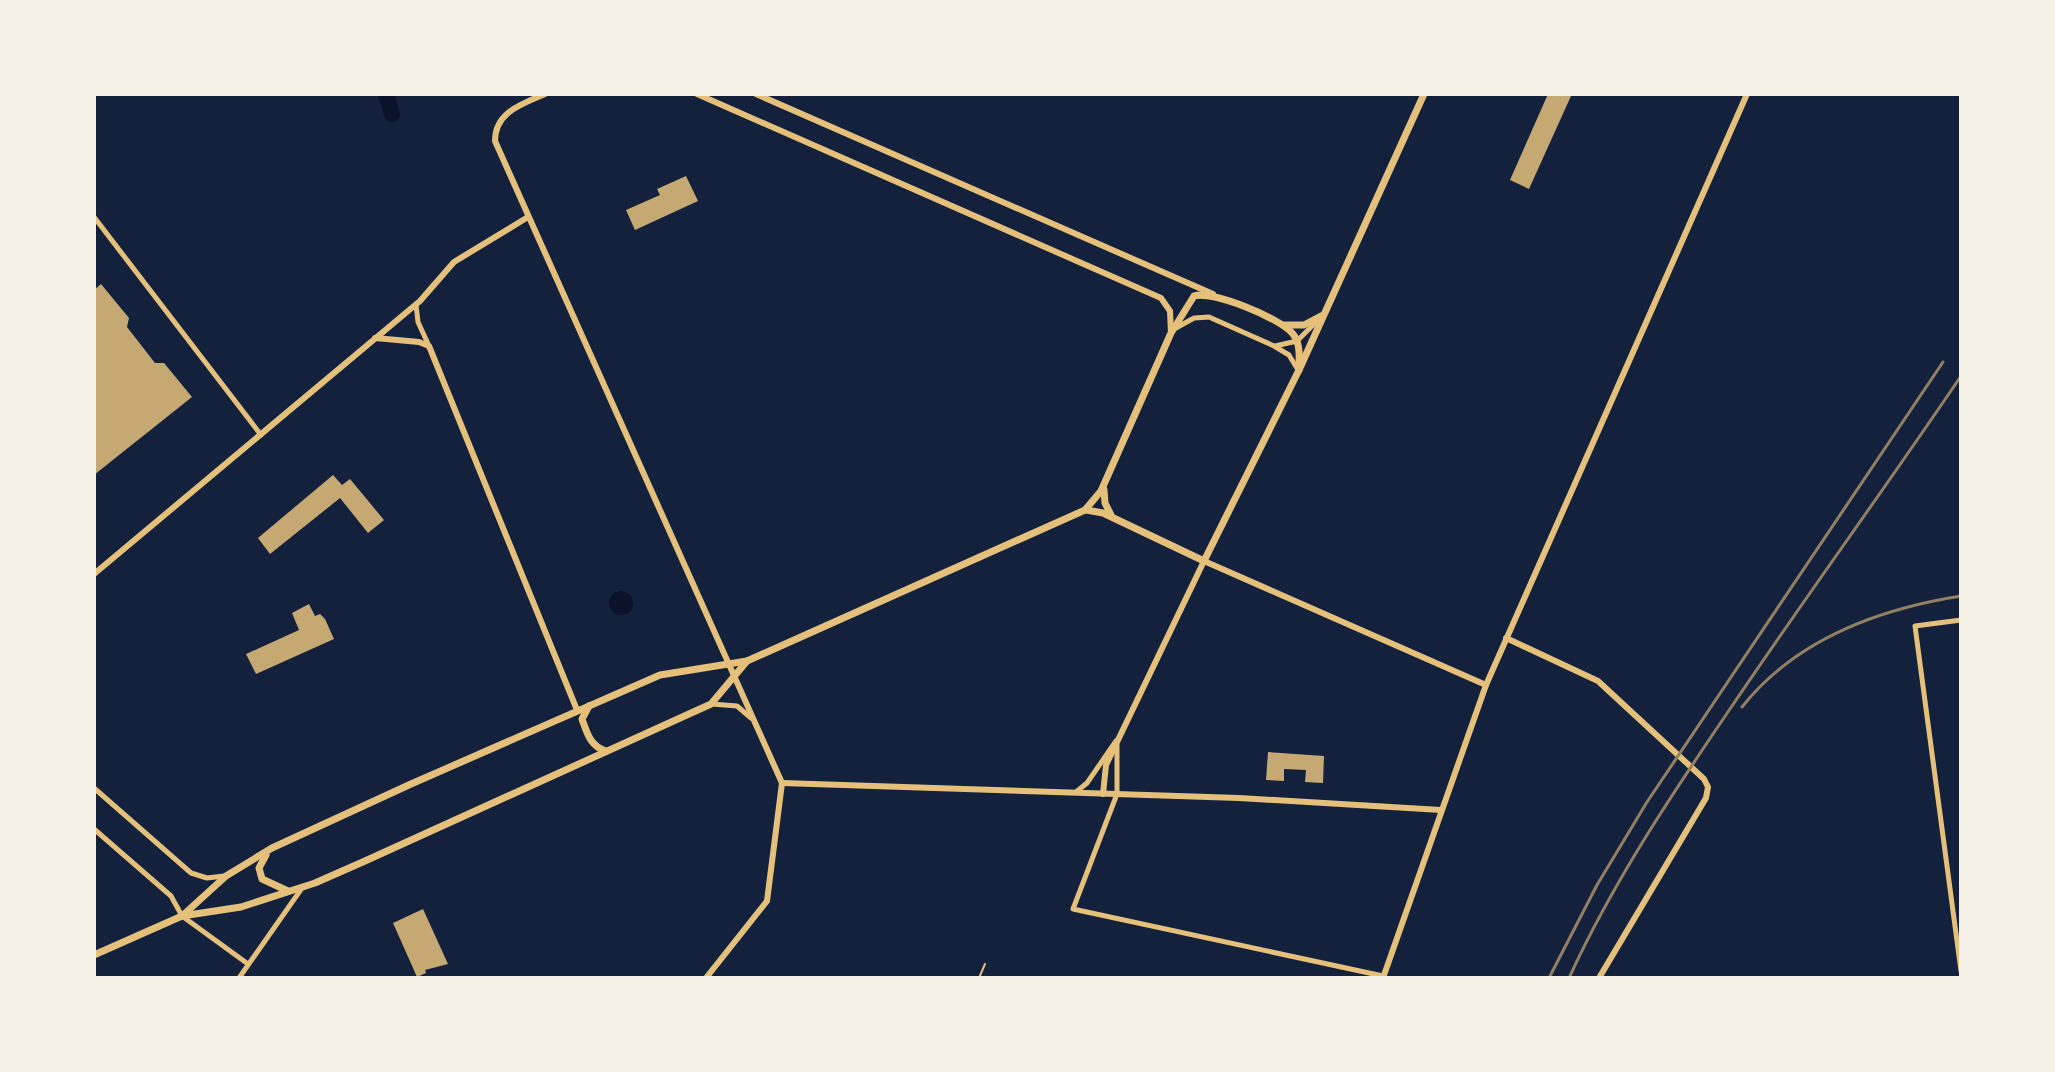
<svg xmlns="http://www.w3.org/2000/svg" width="2055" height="1072" font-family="Commissioner,sans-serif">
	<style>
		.water { fill: #0b132b }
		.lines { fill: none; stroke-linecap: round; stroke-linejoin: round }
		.river { stroke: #0b132b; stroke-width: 16 }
		.building { fill: #c6a872 }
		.path { stroke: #e5c07b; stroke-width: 2 }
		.minor { stroke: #e5c07b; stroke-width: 5 }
		.tertiary { stroke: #e5c07b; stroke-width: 6 }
		.secondary { stroke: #e5c07b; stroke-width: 7 }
		.rail { stroke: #918062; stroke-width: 3 }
	</style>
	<rect width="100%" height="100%" fill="#14213d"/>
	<circle class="water" cx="621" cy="603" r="12"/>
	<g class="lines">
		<polyline class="river" points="386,94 392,114"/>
	</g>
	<g class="building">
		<polygon points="1548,94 1571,96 1529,189 1510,180"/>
		<polygon points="686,176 698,201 635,230 626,210 660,195 657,189"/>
		<polygon points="101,284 129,318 127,327 155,363 164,363 192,397 94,475 94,290"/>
		<polygon points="333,475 342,485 350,479 384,520 368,533 340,498 270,554 258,538"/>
		<polygon points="309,604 315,616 320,614 325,619 334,639 256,674 246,654 299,630 292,613"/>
		<polygon points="1268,752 1324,756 1323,783 1305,782 1306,770 1284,769 1284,781 1266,780"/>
		<polygon points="423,909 448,964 425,970 426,973 417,977 393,923"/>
	</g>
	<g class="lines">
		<polyline class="path" points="979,978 985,964"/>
		<g class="minor">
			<polyline points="94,217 261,435"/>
			<polyline points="416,305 418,322 429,346"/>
			<polyline points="1176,328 1194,318 1209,317 1274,346 1289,355 1298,370"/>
			<polyline points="1275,346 1297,341 1319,319"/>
			<polyline points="1961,620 1915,626 1961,971"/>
			<polyline points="712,704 737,706 751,718"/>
			<polyline points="1117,745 1117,794 1073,909 1383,976"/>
			<polyline points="94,788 191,873 207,878 224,876"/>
			<polyline points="1076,792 1087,783 1116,741"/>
			<polyline points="94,829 171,896 182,916 248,964"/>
			<polyline points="239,978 302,888"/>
		</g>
		<g class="tertiary">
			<path d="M545,94C522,104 495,112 495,141L782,783"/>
			<polyline points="697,94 1161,298 1170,311 1171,333"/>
			<polyline points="756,94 1213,294"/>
			<polyline points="375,338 419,342 429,346 577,710"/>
			<polyline points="94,574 420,301 454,262 528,217"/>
			<polyline points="1506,638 1598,681 1704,779 1708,787 1706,798 1599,978"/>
			<polyline points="782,783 1239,798 1441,810"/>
			<polyline points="1103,794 1106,765 1204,561 1486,685"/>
			<polyline points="706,978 767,901 782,783"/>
			<polyline points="1383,978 1486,685 1747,94"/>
		</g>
		<g class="secondary">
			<polyline points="1284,325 1304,325 1321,316"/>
			<polyline points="1104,490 1105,503 1111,515"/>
			<polyline points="1086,510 1103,513 1204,561 1299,370 1424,94"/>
			<path d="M589,706L582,719C587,733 590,746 606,751"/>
			<polyline points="266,855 259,868 262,879 288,891"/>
			<path d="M182,916L226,876L272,848L411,784L660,675L747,661L1085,510L1101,491L1171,333L1194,296C1211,290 1281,318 1293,334C1301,344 1299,358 1299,370"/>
			<polyline points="94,955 182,916 241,907 315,883 365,861 711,704 747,661"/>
		</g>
		<g class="rail">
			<path d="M1742,707C1795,640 1879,609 1961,596"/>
			<polyline points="1549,978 1597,885 1647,802 1943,362"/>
			<path d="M1569,978C1613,882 1672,794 1732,706C1807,595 1886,487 1961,376"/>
		</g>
	</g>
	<rect width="2055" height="1072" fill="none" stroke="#f6f1e7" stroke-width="192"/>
</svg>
